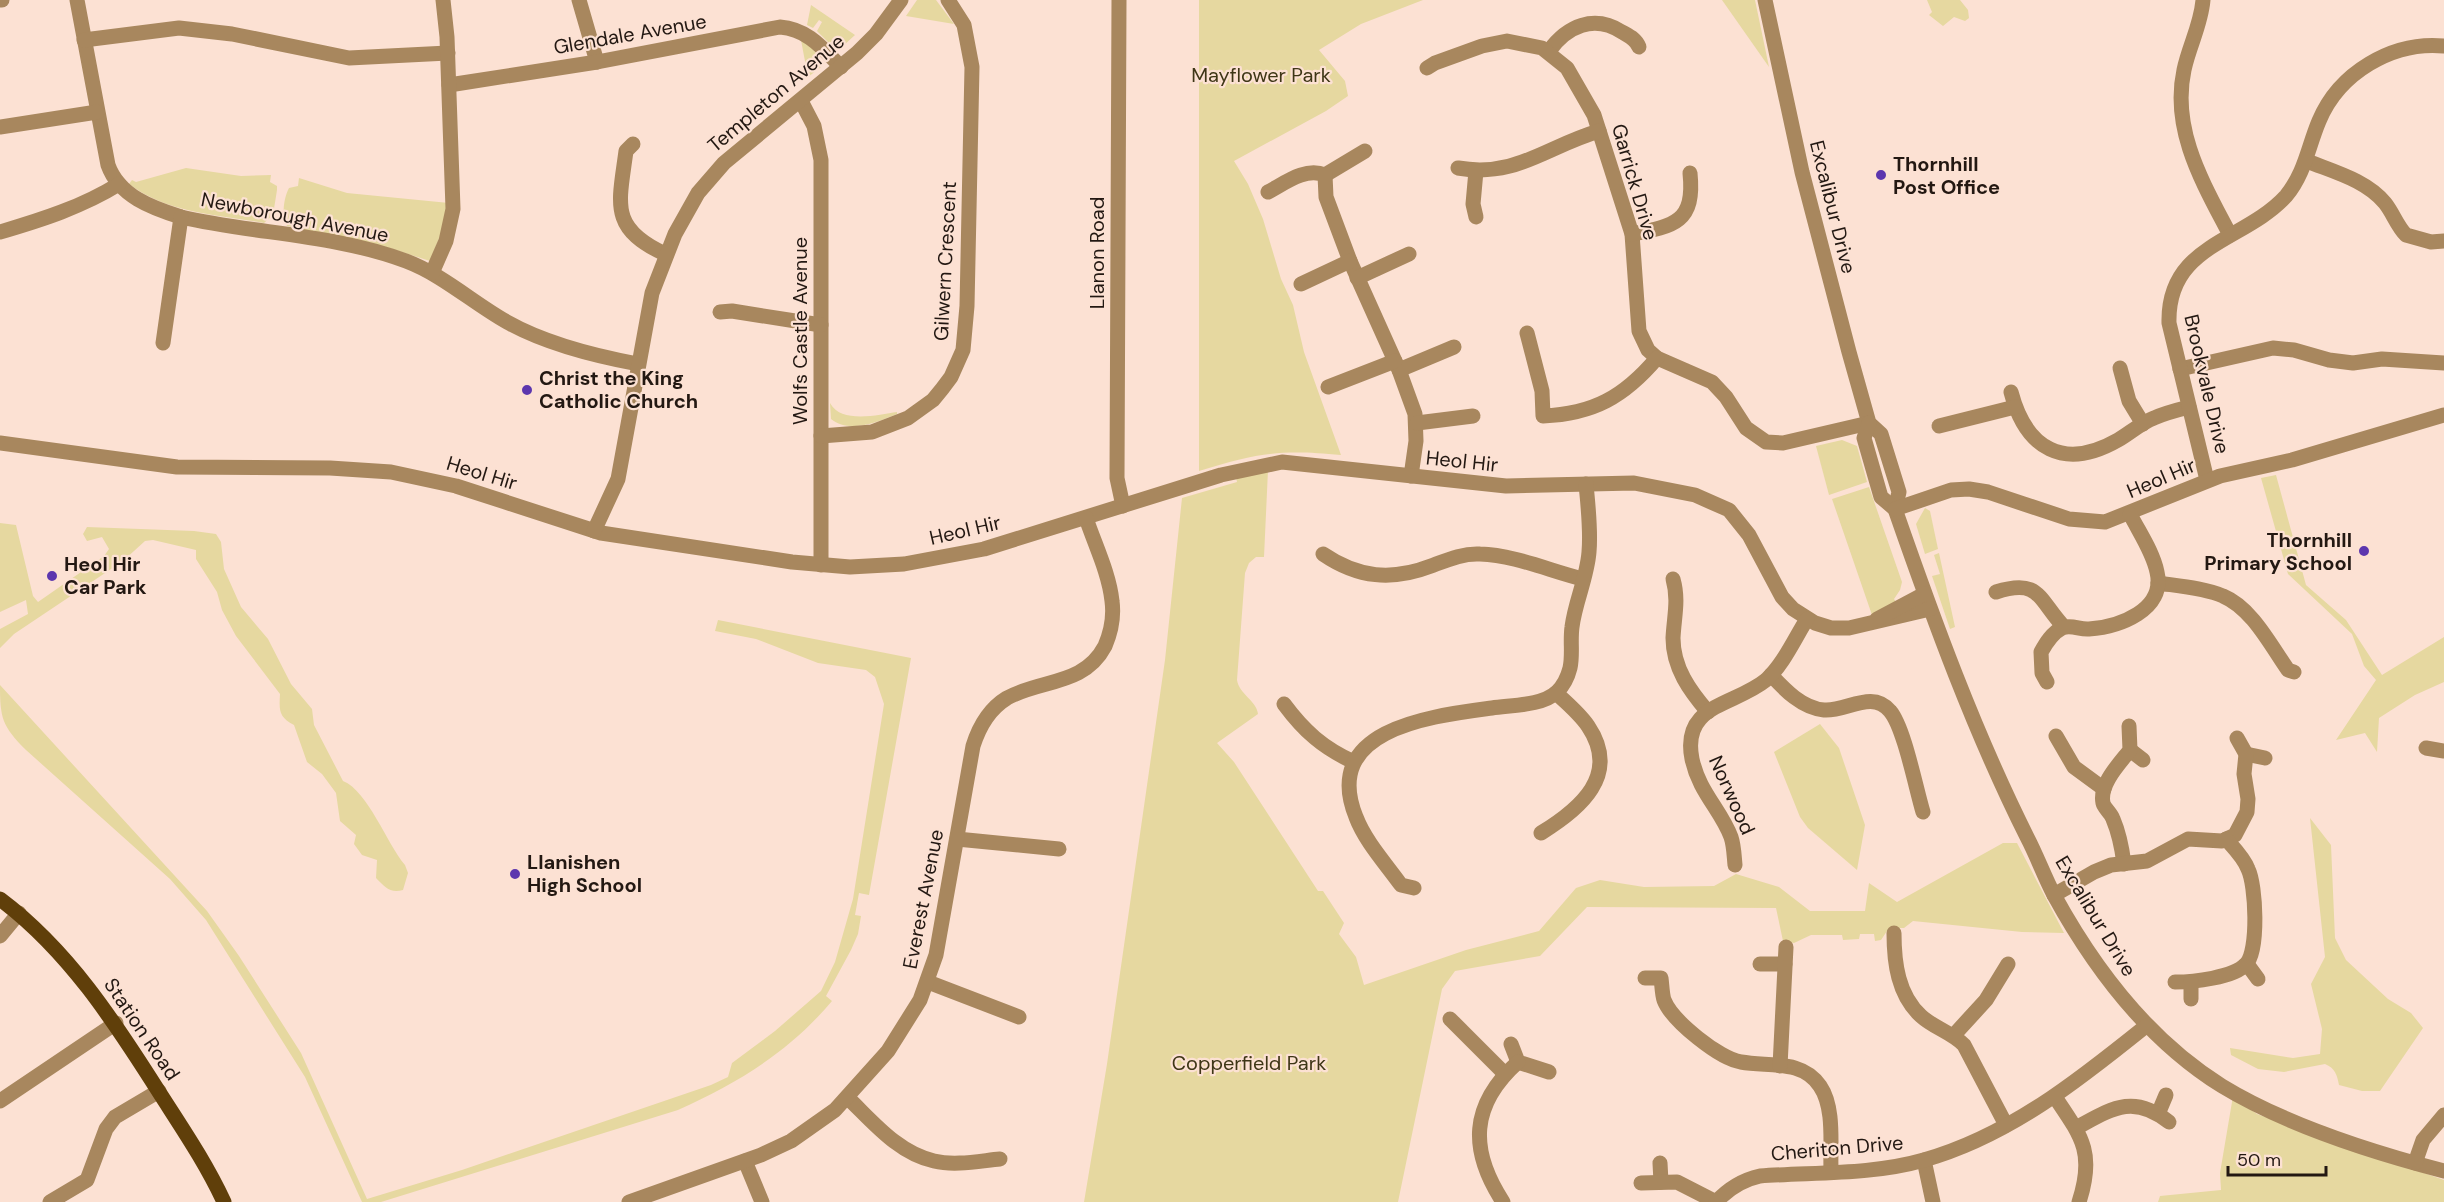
<svg xmlns="http://www.w3.org/2000/svg" width="2444" height="1202" font-family="'DM Sans',sans-serif">
	<style>
		.green { fill: #e6d8a0 }
		.lines { fill: none; stroke-linecap: round; stroke-linejoin: round }
		.minor { stroke: #a8875e; stroke-width: 15 }
		.major { stroke: #603f0a; stroke-width: 15 }
		.poi-dot { fill: #5c36ae; stroke: #fce1d3; stroke-width: 2 }
		.labels { text-anchor: middle; stroke-width: 4.5; stroke-linejoin: round; paint-order: stroke }
		.street-label { font-size: 20px; fill: #231812; stroke: #fce1d3 }
		.park-label { font-size: 20px; fill: #3e3616; stroke: #fce1d3 }
		.poi-label { font-size: 20px; font-weight: bold; fill: #231812; stroke: #fce1d3; text-anchor: start }
	</style>
	<rect width="100%" height="100%" fill="#fce1d3"/>
	<g class="green">
		<polygon points="917,0 936,0 954,24 906,16"/>
		<path d="M1199,0H1423L1361,24L1319,50L1345,81L1348,96L1326,111L1234,161L1248,184L1263,219L1281,279L1293,305L1304,352L1341,455C1281,449 1257,453 1199,471Z"/>
		<polygon points="1722,0 1755,0 1769,67"/>
		<polygon points="1927,0 1960,0 1968,10 1969,18 1965,21 1954,17 1943,26 1929,15 1932,12"/>
		<polygon points="811,5 855,35 844,45 831,45 817,31 822,22 819,20 813,28 807,25"/>
		<path d="M801,40C812,47 819,53 821,67L808,77Z"/>
		<path d="M186,168L241,176L271,175L270,182L277,186V190L273,215L264,223C216,214 169,214 129,184L132,180L136,182Z"/>
		<path d="M299,178L347,193L449,203L446,221L430,261L386,247L287,226C281,216 284,197 289,188L298,186Z"/>
		<path d="M830,403C841,424 878,415 897,412V414C878,422 849,434 831,419Z"/>
		<polygon points="1842,440 1857,446 1867,482 1829,495 1816,446"/>
		<path d="M1268,470L1264,557H1256L1249,563L1245,573L1237,680C1239,694 1257,701 1258,714L1217,743L1234,762L1318,891H1323L1344,923L1339,934L1356,957L1364,985L1466,950L1539,931L1576,888L1600,880L1644,887L1714,886L1736,874L1779,887L1810,911H1865L1869,883L1897,902L2003,843H2017L2064,933L2022,932L1913,921L1904,928H1889L1881,940L1875,941L1874,934H1860L1859,939L1843,940L1842,935H1811L1794,943L1783,941L1776,908L1587,907L1540,956L1455,971L1442,989L1398,1202H1084L1107,1064L1165,660L1182,498L1237,482L1236,477Z"/>
		<polygon points="2276,475 2306,585 2346,620 2382,675 2444,637 2444,682 2415,695 2379,718 2377,752 2365,733 2336,740 2376,680 2364,666 2352,634 2288,574 2261,478"/>
		<polygon points="1869,487 1902,582 1900,590 1894,599 1896,602 1872,615 1832,499"/>
		<polygon points="1925,508 1930,511 1938,549 1925,554 1916,524"/>
		<path d="M0,523L16,525L33,596L38,602L104,556L109,549L102,537L87,541L83,534L87,527L194,531L216,534L221,542L224,569L241,607L268,639L291,684L312,709L314,725L343,781C368,791 387,844 405,865L408,873L403,890C390,894 384,886 376,878L377,860L362,855L354,844L356,835L340,821L336,793L322,774L307,762L294,725C279,717 279,711 280,694L236,636L222,610L217,592L196,559V550L153,540L145,541L123,561L14,634L0,648V629L28,614L26,600L0,612Z"/>
		<polygon points="1939,553 1955,627 1950,629 1932,576 1940,574 1934,555"/>
		<path d="M718,620L911,658L869,895L859,893L855,915L861,916L858,934L851,950L826,996L832,1001C789,1052 738,1083 678,1110L381,1202H362L305,1077L206,920L170,879L26,750C2,726 0,718 0,685L207,911L239,956L301,1053L367,1199L462,1170L711,1085L728,1077L732,1063L775,1031L821,991L835,962L853,899L884,704L875,677L866,670L818,663L756,639L715,631Z"/>
		<polygon points="1820,724 1839,748 1865,825 1857,870 1808,828 1800,817 1774,752"/>
		<path d="M2310,818L2331,845L2335,938L2346,960L2388,999L2411,1013L2423,1028L2380,1091H2362L2339,1085C2337,1075 2335,1068 2325,1064L2284,1072L2258,1069L2231,1055L2230,1048L2293,1058L2320,1054L2322,1029L2311,984L2325,957Z"/>
		<polygon points="2233,1096 2257,1114 2444,1180 2444,1202 2158,1202 2160,1196 2221,1190 2220,1173"/>
	</g>
	<g class="lines">
		<g class="minor">
			<polyline points="0,0 2,0"/>
			<path d="M77,0L108,165C119,196 152,208 181,217C255,234 334,234 406,261C443,275 473,303 507,322C546,344 595,356 638,364"/>
			<polyline points="579,0 597,62"/>
			<polyline points="1119,0 1117,478 1123,506"/>
			<polyline points="1765,0 1802,172 1849,352 1869,423 1881,434 1899,492 1895,509"/>
			<path d="M2203,0C2201,25 2189,46 2184,70C2171,130 2203,183 2230,235"/>
			<polyline points="84,40 179,28 232,34 349,58 448,53"/>
			<path d="M1549,51C1567,26 1594,14 1622,32C1629,36 1636,39 1639,47"/>
			<polyline points="1427,68 1435,63 1482,46 1507,41 1542,48 1567,68 1594,115 1632,234 1639,331 1648,350 1657,358 1712,382 1726,397 1746,428 1766,442 1783,443 1869,423"/>
			<path d="M449,85L597,62L780,27C808,29 823,49 841,67"/>
			<polyline points="801,101 814,126 821,160 821,565"/>
			<polyline points="0,127 97,112"/>
			<path d="M633,144L626,151C619,204 609,228 665,254"/>
			<path d="M2307,161C2334,172 2366,180 2385,203C2393,213 2397,226 2406,235L2431,242L2444,241"/>
			<path d="M1458,168C1516,178 1545,147 1599,131"/>
			<polyline points="1325,175 1365,151"/>
			<path d="M1268,192C1285,183 1305,167 1325,175L1326,197L1350,261L1399,370L1415,414L1416,441L1411,476"/>
			<polyline points="1476,217 1473,204 1476,171"/>
			<path d="M0,232C41,220 82,207 119,184"/>
			<path d="M1632,234C1675,226 1695,222 1690,173"/>
			<polyline points="432,273 446,241 453,209 447,37 443,0"/>
			<polyline points="1357,278 1409,254"/>
			<polyline points="1301,284 1350,261"/>
			<polyline points="720,312 732,311 821,325"/>
			<path d="M1527,333L1542,391L1543,416C1593,414 1624,397 1657,358"/>
			<polyline points="163,343 181,217"/>
			<polyline points="2120,368 2129,401 2143,424"/>
			<polyline points="2180,369 2273,348 2294,350 2329,360 2353,363 2382,359 2444,363"/>
			<polyline points="1399,370 1454,347"/>
			<polyline points="1328,387 1395,361"/>
			<path d="M2011,392C2026,449 2064,471 2118,440C2130,433 2141,423 2154,418C2165,413 2177,410 2189,407"/>
			<polyline points="1417,423 1473,416"/>
			<path d="M1869,423L1864,438L1881,497L1895,509C1934,621 1974,731 2027,837C2037,856 2044,876 2054,895C2095,970 2148,1040 2222,1086C2286,1125 2371,1152 2444,1171"/>
			<polyline points="1939,426 2015,407"/>
			<polyline points="821,436 872,432 908,418 933,400 942,389 951,377 963,350 967,306 972,67 964,25 948,0"/>
			<polyline points="0,443 177,467 330,468 391,472 456,486 601,533 792,562 850,567 904,564 984,549 1221,475 1282,462 1506,486 1634,483 1695,495 1729,510 1749,535 1782,597 1793,609 1815,623 1831,628 1849,628 1930,609"/>
			<path d="M2207,480L2169,323C2167,244 2244,242 2286,196C2305,173 2308,147 2319,121C2339,73 2392,41 2444,46"/>
			<polyline points="1895,509 1951,490 1969,489 1988,492 2069,519 2105,522 2220,476 2292,460 2444,415"/>
			<polyline points="594,531 618,479 652,293 675,234 698,193 724,163 857,53 876,34 901,0"/>
			<path d="M1323,554C1358,578 1392,581 1431,566C1447,560 1463,553 1480,554C1515,555 1550,571 1583,579"/>
			<path d="M1673,579C1679,600 1674,617 1673,638C1673,668 1690,691 1708,712"/>
			<path d="M2158,583C2179,586 2205,588 2223,596C2252,608 2271,646 2288,670L2294,672"/>
			<path d="M1996,592C2040,578 2038,599 2064,627"/>
			<polyline points="1877,619 1924,594"/>
			<path d="M1771,675C1785,690 1802,708 1824,710C1846,712 1872,689 1890,711C1904,727 1916,789 1923,812"/>
			<path d="M2047,682L2042,673L2041,652C2046,643 2052,633 2062,628C2071,624 2080,630 2089,629C2119,627 2166,610 2157,572C2153,552 2139,532 2130,514"/>
			<path d="M1284,704C1304,731 1323,748 1354,762"/>
			<polyline points="2056,736 2074,767 2104,789"/>
			<polyline points="2426,748 2444,751"/>
			<polyline points="2130,750 2143,760"/>
			<polyline points="2246,754 2265,758"/>
			<path d="M1541,833C1580,809 1621,775 1588,726C1580,714 1567,703 1556,693"/>
			<polyline points="957,839 1059,849"/>
			<path d="M2124,864C2122,848 2119,833 2113,819C2111,813 2104,808 2103,803C2099,784 2120,763 2130,750L2129,726"/>
			<path d="M1735,865C1734,855 1734,846 1731,837C1721,810 1699,792 1692,759C1681,704 1734,706 1766,680C1783,665 1795,638 1807,619"/>
			<path d="M1414,888L1401,885C1386,864 1365,841 1356,817C1320,728 1433,716 1492,708C1511,705 1542,706 1557,692C1563,686 1568,676 1570,668C1573,655 1570,641 1572,627C1575,602 1587,578 1589,552C1591,530 1588,506 1586,484"/>
			<polyline points="2054,895 2094,872 2111,865 2147,861 2188,839 2222,841 2235,835 2247,812 2248,799 2244,774 2246,754 2237,738"/>
			<path d="M1894,933C1894,963 1898,995 1921,1016C1934,1028 1951,1032 1964,1045L2006,1125"/>
			<polyline points="0,936 19,913"/>
			<polyline points="1760,964 1785,964"/>
			<polyline points="2247,964 2258,979"/>
			<path d="M1645,978H1661C1662,985 1662,994 1664,1000C1672,1021 1720,1059 1741,1062C1769,1067 1802,1059 1820,1086C1835,1108 1830,1145 1831,1171"/>
			<polyline points="928,982 1019,1017"/>
			<path d="M2175,982C2192,982 2234,978 2246,964C2259,951 2256,885 2248,869C2244,858 2234,848 2226,839"/>
			<polyline points="2191,999 2191,982"/>
			<polyline points="1450,1019 1505,1074"/>
			<polyline points="1954,1035 1986,1000 2008,964"/>
			<polyline points="1511,1044 1518,1062 1549,1072"/>
			<polyline points="1780,1066 1786,947"/>
			<path d="M2055,1097C2082,1137 2095,1153 2079,1202"/>
			<path d="M848,1098C873,1122 898,1153 934,1161C955,1166 979,1161 1000,1159"/>
			<polyline points="0,1101 116,1023"/>
			<polyline points="2158,1114 2166,1095"/>
			<path d="M2076,1128C2111,1109 2133,1093 2169,1122"/>
			<polyline points="1924,1160 1933,1202"/>
			<polyline points="745,1161 762,1202"/>
			<polyline points="1660,1163 1661,1182"/>
			<polyline points="2415,1163 2423,1140 2444,1115"/>
			<polyline points="1641,1183 1677,1182 1716,1202"/>
			<polyline points="50,1202 87,1180 106,1129 115,1117 159,1091"/>
			<path d="M629,1202L761,1155L791,1141L835,1110L888,1051L920,1000L936,955L973,746C979,727 989,709 1007,698C1041,679 1084,686 1105,646C1111,632 1114,616 1112,601C1109,573 1095,545 1086,518"/>
			<path d="M1503,1202C1469,1150 1470,1105 1518,1062"/>
			<path d="M1716,1202C1729,1188 1742,1180 1760,1176C1814,1172 1872,1175 1924,1160C2009,1136 2079,1080 2146,1026"/>
		</g>
		<path class="major" d="M0,899C68,950 114,1021 159,1092C182,1128 206,1163 224,1202"/>
	</g>
	<g class="poi-dot">
		<circle cx="1881" cy="175" r="6"/>
		<circle cx="527" cy="390" r="6"/>
		<circle cx="2364" cy="551" r="6"/>
		<circle cx="52" cy="576" r="6"/>
		<circle cx="515" cy="874" r="6"/>
	</g>
	<g class="labels">
		<g class="street-label">
			<text transform="translate(630 34) rotate(-10)" y="7">Glendale Avenue</text>
			<text transform="translate(776 93) rotate(-40)" y="7">Templeton Avenue</text>
			<text transform="translate(1635 182) rotate(74)" y="7">Garrick Drive</text>
			<text transform="translate(1833 207) rotate(76)" y="7">Excalibur Drive</text>
			<text transform="translate(295 217) rotate(11)" y="7">Newborough Avenue</text>
			<text transform="translate(1097 253) rotate(-90)" y="7">Llanon Road</text>
			<text transform="translate(945 261) rotate(-87)" y="7">Gilwern Crescent</text>
			<text transform="translate(800 331) rotate(-90)" y="7">Wolfs Castle Avenue</text>
			<text transform="translate(2207 384) rotate(77)" y="7">Brookvale Drive</text>
			<text transform="translate(1462 461) rotate(6)" y="7">Heol Hir</text>
			<text transform="translate(482 473) rotate(17)" y="7">Heol Hir</text>
			<text transform="translate(2161 478) rotate(-23)" y="7">Heol Hir</text>
			<text transform="translate(965 530) rotate(-13)" y="7">Heol Hir</text>
			<text transform="translate(1732 795) rotate(66)" y="7">Norwood</text>
			<text transform="translate(923 899) rotate(-79)" y="7">Everest Avenue</text>
			<text transform="translate(2096 916) rotate(59)" y="7">Excalibur Drive</text>
			<text transform="translate(142 1029) rotate(56)" y="7">Station Road</text>
			<text transform="translate(1837 1148) rotate(-5)" y="7">Cheriton Drive</text>
		</g>
		<g class="park-label">
			<text x="1261" y="82">Mayflower Park</text>
			<text x="1249" y="1070">Copperfield Park</text>
		</g>
		<g class="poi-label">
			<text x="1893" y="171">Thornhill<tspan x="1893" dy="23">Post Office</tspan></text>
			<text x="539" y="385">Christ the King<tspan x="539" dy="23">Catholic Church</tspan></text>
			<text x="2352" y="547" text-anchor="end">Thornhill<tspan x="2352" dy="23">Primary School</tspan></text>
			<text x="64" y="571">Heol Hir<tspan x="64" dy="23">Car Park</tspan></text>
			<text x="527" y="869">Llanishen<tspan x="527" dy="23">High School</tspan></text>
		</g>
	</g>
	<path d="M2228 1166v9h98v-9" fill="none" stroke="#231812" stroke-width="3"/>
	<text x="2237" y="1166" font-size="18" fill="#231812" stroke="#fce1d3" stroke-width="4.5" paint-order="stroke">50 m</text>
</svg>
